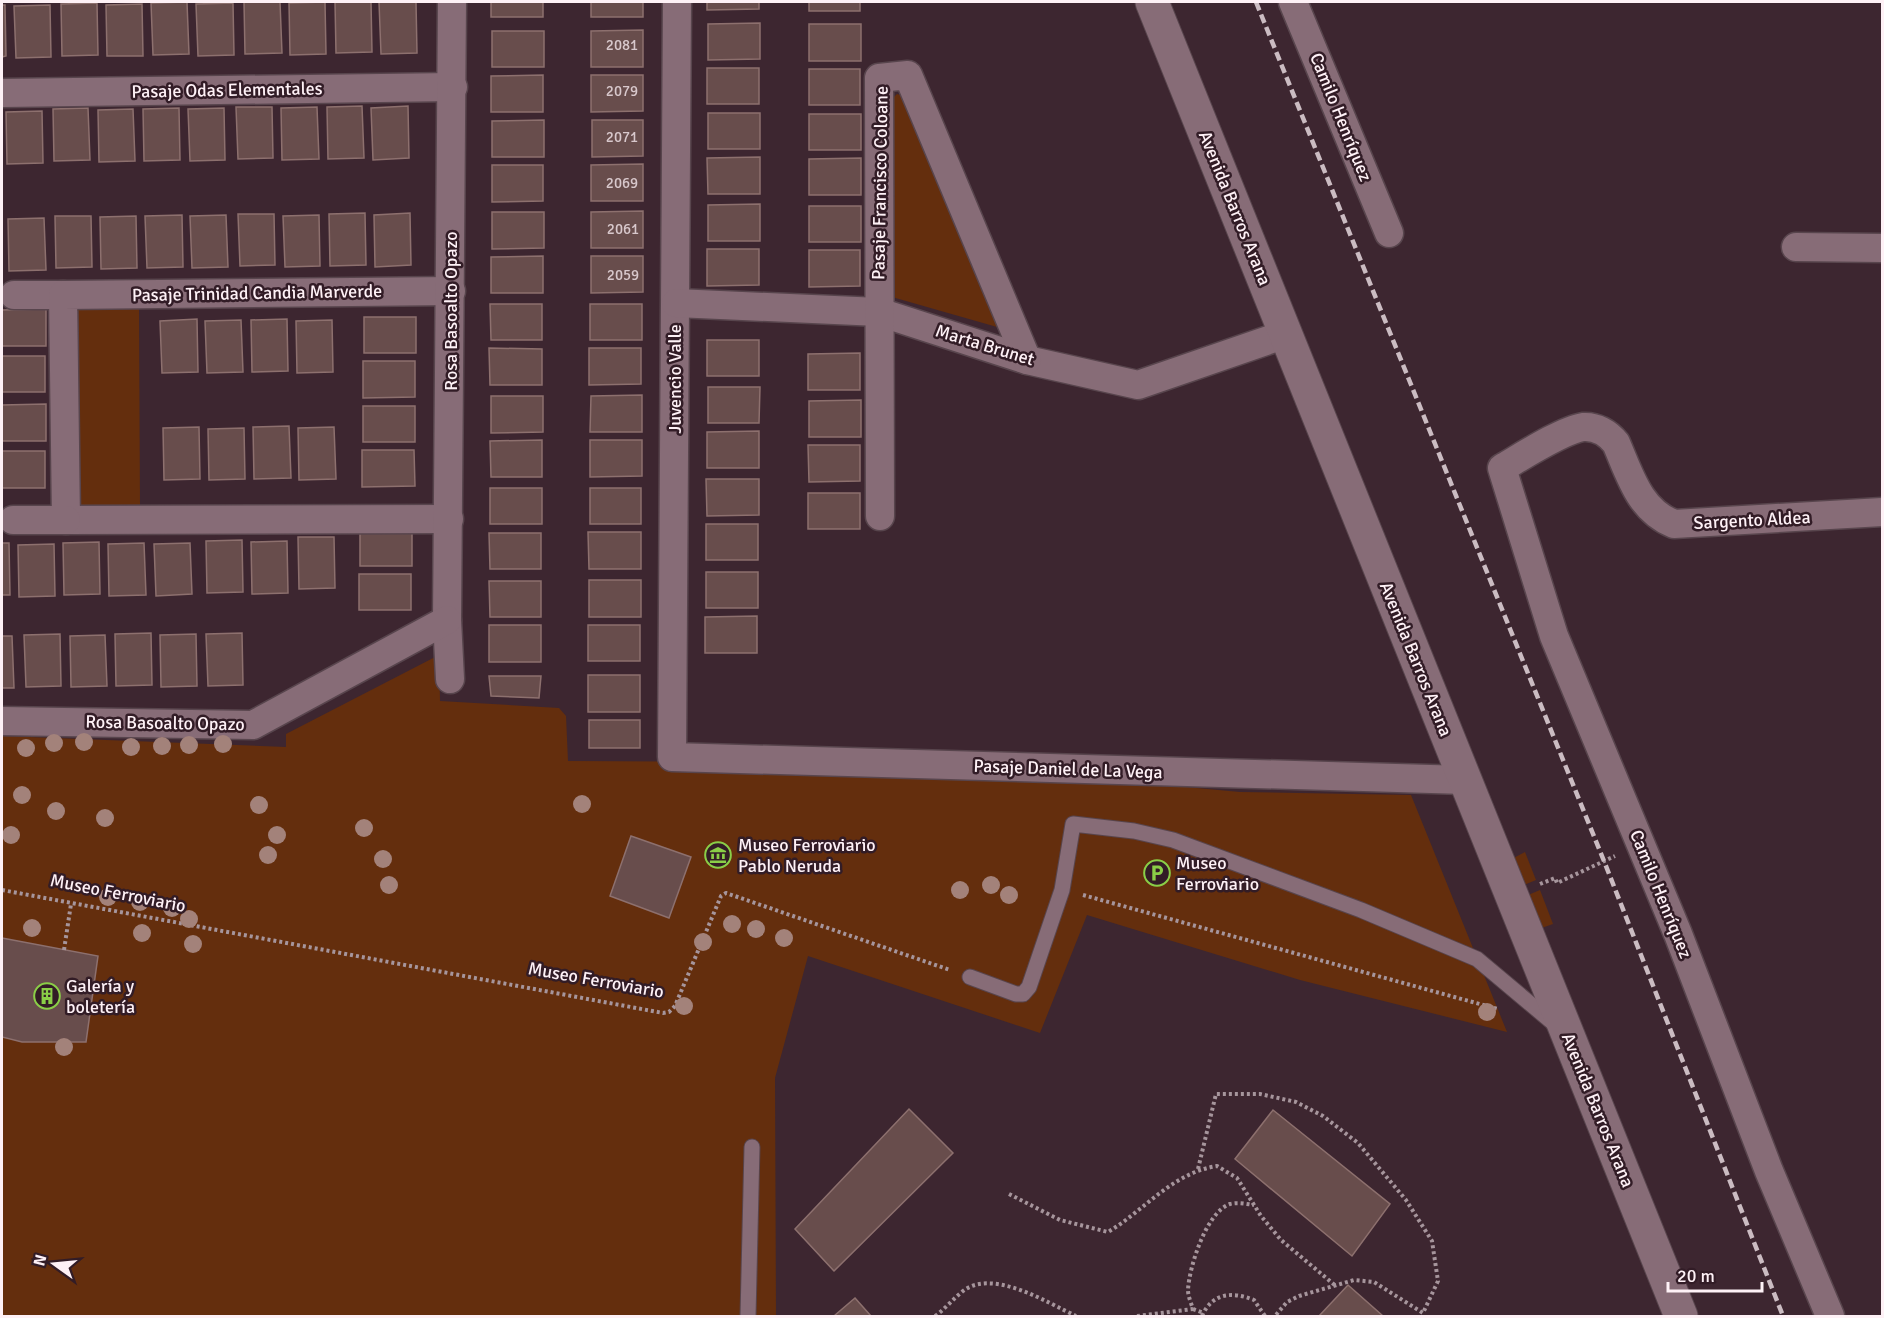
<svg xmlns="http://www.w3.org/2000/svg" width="1884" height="1318" font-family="Signika,sans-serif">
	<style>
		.green { fill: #642e0d }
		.building { fill: #684d4c; stroke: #8d706e; stroke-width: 1.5 }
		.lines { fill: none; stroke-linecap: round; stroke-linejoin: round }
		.service-casing { stroke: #58454d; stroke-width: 17 }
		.minor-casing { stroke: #58454d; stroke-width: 31 }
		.secondary-casing { stroke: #58454d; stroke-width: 35 }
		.path { stroke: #a6959c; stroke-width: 4; stroke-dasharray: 3 3; stroke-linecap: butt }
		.service { stroke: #876c77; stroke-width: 15 }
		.minor { stroke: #876c77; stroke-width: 28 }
		.secondary { stroke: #876c77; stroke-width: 33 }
		.rail { stroke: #cbbcc2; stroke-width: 4.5; stroke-dasharray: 9 4.5; stroke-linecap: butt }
		.tree { fill: #a3827a }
		.labels { text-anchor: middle; stroke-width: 5; stroke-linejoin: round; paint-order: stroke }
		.number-label { font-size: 15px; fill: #d8c8cc }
		.street-label { font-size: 18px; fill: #fef1f6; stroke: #321c26 }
		.poi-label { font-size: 18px; fill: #fef1f6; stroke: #321c26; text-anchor: start }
	</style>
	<rect width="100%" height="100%" fill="#3d2630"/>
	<g class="green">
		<polygon points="897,94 907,97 1004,329 892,297 892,99"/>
		<polygon points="139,307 140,507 78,507 75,308"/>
		<polygon points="439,655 440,701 559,708 566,716 568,761 783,762 1056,775 1240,792 1411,795 1507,1032 1300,980 1087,915 1040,1033 808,956 775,1078 776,1316 2,1316 2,736 286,747 286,734"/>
		<polygon points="1525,852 1536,880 1517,888 1506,862"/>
		<polygon points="1540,890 1553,924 1533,931 1521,898"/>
	</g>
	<g class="building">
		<polygon points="187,2 189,54 153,55 151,3"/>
		<polygon points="244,2 280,2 282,53 245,54"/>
		<polygon points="325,2 326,54 290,55 289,3"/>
		<polygon points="335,2 371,2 372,52 336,53"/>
		<polygon points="379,2 416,2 417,53 381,54"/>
		<rect x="491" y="2" width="52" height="15"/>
		<rect x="591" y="2" width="52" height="15"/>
		<polygon points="707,2 759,2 759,9 707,10"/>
		<rect x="809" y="2" width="51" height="9"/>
		<polygon points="97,3 98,55 62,56 61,4"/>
		<polygon points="233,3 234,55 198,56 196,4"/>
		<polygon points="142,4 143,56 107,56 106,5"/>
		<polygon points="2,5 5,5 6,56 2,57"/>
		<polygon points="50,5 51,57 16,58 14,6"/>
		<polygon points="760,23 760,59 708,60 708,24"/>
		<rect x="809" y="24" width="52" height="37"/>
		<polygon points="643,30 643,67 591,67 591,31"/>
		<rect x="492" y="31" width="52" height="36"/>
		<rect x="707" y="68" width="52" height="36"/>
		<rect x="809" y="69" width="51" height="36"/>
		<polygon points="543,75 543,112 491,112 491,76"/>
		<polygon points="591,75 643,75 643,111 591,112"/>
		<polygon points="362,106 364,158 328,159 327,107"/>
		<polygon points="408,106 409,158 373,160 371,108"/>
		<polygon points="236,107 272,107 273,158 238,159"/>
		<polygon points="317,107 319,159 282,160 281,108"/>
		<polygon points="88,108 90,160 54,161 53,109"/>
		<polygon points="179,108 180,160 144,161 143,109"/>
		<polygon points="224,108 225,160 190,161 188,109"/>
		<polygon points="133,109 135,161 99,162 98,110"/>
		<polygon points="42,111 43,163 7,164 6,112"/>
		<rect x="708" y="113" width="52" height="36"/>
		<rect x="809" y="114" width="52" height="36"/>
		<polygon points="544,120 544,157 492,157 492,121"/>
		<polygon points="592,120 643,120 643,156 592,157"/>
		<polygon points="760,157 760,194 708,194 707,158"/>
		<polygon points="861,158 861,195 809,195 809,159"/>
		<polygon points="643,164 643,201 591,201 591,165"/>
		<polygon points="492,165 543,165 543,201 492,202"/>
		<polygon points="760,204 760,241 708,241 708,205"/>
		<rect x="809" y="206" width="52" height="36"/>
		<polygon points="643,211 643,248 591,248 591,212"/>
		<polygon points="492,212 544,212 544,248 492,249"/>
		<polygon points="365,213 366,265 330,266 329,214"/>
		<polygon points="410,213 411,265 375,267 374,215"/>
		<polygon points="238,214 274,214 275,265 240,266"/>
		<polygon points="182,215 183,267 147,268 145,216"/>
		<polygon points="226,215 228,267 192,268 190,216"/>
		<polygon points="319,215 320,266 285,267 283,216"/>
		<polygon points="55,216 91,216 92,267 56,268"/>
		<polygon points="136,216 137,268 101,269 100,217"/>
		<polygon points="44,218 46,270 9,271 8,219"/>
		<polygon points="707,249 759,249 759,285 707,286"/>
		<polygon points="809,250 860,250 860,286 809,287"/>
		<polygon points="543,256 543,293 491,293 491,257"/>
		<polygon points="591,256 643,256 643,292 591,293"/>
		<polygon points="490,304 542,304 542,340 491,340"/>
		<rect x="590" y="304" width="52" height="36"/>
		<polygon points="46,309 46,346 2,346 2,310"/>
		<rect x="364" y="317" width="52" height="36"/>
		<polygon points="197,319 198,372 162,373 160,321"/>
		<polygon points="287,319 288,371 252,372 251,320"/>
		<polygon points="241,320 243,372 207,373 205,321"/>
		<polygon points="332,320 333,372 297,373 296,321"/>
		<rect x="707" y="340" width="52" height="36"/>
		<polygon points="489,348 542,349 542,385 490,385"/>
		<polygon points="589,348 641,348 641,384 589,385"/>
		<polygon points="860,353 860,390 808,390 808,354"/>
		<rect x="2" y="356" width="43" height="36"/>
		<polygon points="363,361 415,361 415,397 363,398"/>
		<polygon points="708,387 760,387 759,423 708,423"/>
		<polygon points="642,395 642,432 590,432 591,396"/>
		<polygon points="491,396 543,396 543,432 491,433"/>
		<polygon points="861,400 861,437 809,437 809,401"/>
		<polygon points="46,404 46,441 2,441 2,405"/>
		<rect x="363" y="406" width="52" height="36"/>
		<polygon points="289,426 291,478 254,479 253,427"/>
		<polygon points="199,427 200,479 164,480 163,428"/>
		<polygon points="334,427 336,479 299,480 298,428"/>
		<polygon points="244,428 245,479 209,480 208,429"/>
		<polygon points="759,431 759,468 707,468 707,432"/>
		<polygon points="542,440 542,477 491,477 490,441"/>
		<polygon points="590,440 642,440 642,476 590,477"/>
		<polygon points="808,445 860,445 860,481 809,482"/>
		<polygon points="362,450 414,450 415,486 362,487"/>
		<rect x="2" y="451" width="43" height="37"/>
		<polygon points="706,479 759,479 759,515 707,516"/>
		<rect x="490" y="488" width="52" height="36"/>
		<rect x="590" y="488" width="51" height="36"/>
		<rect x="808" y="493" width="52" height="36"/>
		<rect x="706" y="524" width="52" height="36"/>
		<rect x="360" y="529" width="52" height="37"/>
		<polygon points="588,532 641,532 641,569 589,569"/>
		<polygon points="489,533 541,533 541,569 490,569"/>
		<polygon points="298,537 334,537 335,588 299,589"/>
		<polygon points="242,540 243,592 207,593 206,541"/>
		<polygon points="287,541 288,593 252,594 251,542"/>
		<polygon points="99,542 100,594 64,595 63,543"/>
		<polygon points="2,543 9,543 10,595 2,595"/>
		<polygon points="144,543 146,595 109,596 108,544"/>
		<polygon points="190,543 192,594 156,596 154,544"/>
		<polygon points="54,544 55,596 19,597 18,545"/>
		<rect x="706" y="572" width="52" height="36"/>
		<rect x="359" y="574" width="52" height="36"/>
		<rect x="589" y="580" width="52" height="37"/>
		<polygon points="489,581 541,581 541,617 490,617"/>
		<polygon points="757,616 757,653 705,653 705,617"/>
		<rect x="489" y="625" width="52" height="37"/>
		<rect x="588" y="625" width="52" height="36"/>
		<polygon points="151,633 152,685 116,686 115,634"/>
		<polygon points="242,633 243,685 208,686 206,634"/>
		<polygon points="60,634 61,686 26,687 24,635"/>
		<polygon points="196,634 197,686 161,687 160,635"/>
		<polygon points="105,635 107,686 71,687 70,636"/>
		<polygon points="2,636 12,636 14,688 2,688"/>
		<rect x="588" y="675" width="52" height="37"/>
		<polygon points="489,676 541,676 539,698 491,696"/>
		<rect x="589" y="720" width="51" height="28"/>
		<polygon points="631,836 691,857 669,918 610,896"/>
		<polygon points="2,938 98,956 86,1042 22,1042 2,1037"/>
		<polygon points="909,1109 953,1153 834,1271 795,1229"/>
		<polygon points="1273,1110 1390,1204 1352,1256 1235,1159"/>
		<polygon points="1348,1285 1383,1316 1319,1316"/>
		<polygon points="855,1298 871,1316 834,1316"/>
	</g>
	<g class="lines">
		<g class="service-casing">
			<g id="service">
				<polyline points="970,977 1016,994 1023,994 1029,987 1062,890 1073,824 1134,831 1173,840 1361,910 1477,959 1558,1027"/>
				<polyline points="748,1316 752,1147"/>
			</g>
		</g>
		<g class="minor-casing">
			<g id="minor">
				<polyline points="677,2 672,757 1465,780"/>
				<polyline points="1293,2 1389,233"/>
				<polyline points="2,93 453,87"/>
				<polyline points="1796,247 1882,248"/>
				<polyline points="14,295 63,295"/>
				<polyline points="676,303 879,312 1027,360 1138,385 1286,334"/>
				<polyline points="880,516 879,78 908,75 1027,360"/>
				<polyline points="449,519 66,520 63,295 451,291"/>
				<polyline points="13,520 66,520"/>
				<polyline points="450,679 447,620 452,2"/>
				<polyline points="2,721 253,725 447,620"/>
				<path d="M1830,1316L1769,1171L1678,934L1554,636L1502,468C1521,457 1563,430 1583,427C1596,426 1608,433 1616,443C1630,475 1639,510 1674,524L1882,512"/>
			</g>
		</g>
		<g class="secondary-casing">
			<polyline id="secondary" points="1152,2 1681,1316"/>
		</g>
		<g class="path">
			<polyline points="1540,884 1555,878 1557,883 1615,856"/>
			<polyline points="2,890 663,1013 669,1012 675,1006 721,896 726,893 950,970"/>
			<polyline points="1083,895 1498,1009"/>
			<polyline points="64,950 71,904"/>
			<polyline points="1198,1169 1216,1094 1260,1094 1296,1102 1323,1116 1358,1143 1406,1200 1432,1241 1438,1281 1423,1313 1374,1282 1354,1280 1299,1296 1287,1302 1275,1316"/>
			<path d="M1009,1194L1060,1220L1108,1232C1145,1210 1172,1173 1217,1166L1237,1178L1261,1216L1281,1240L1337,1287"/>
			<polyline points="1193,1309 1204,1313"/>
			<path d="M935,1316C945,1309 953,1299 963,1291C993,1268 1048,1303 1076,1316"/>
			<path d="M1137,1316L1193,1309C1191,1303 1188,1296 1188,1290C1189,1268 1206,1212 1230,1204C1238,1202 1246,1204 1254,1205"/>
			<path d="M1202,1316C1212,1293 1232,1291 1254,1300L1265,1316"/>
		</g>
		<use href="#service" class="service"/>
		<use href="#minor" class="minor"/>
		<use href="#secondary" class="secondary"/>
		<polyline class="rail" points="1256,2 1604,861 1783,1316"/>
	</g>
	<g class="tree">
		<circle cx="84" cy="742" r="9"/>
		<circle cx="54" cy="743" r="9"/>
		<circle cx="223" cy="744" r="9"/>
		<circle cx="189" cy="745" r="9"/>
		<circle cx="162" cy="746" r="9"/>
		<circle cx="131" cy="747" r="9"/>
		<circle cx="26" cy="748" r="9"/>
		<circle cx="22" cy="795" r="9"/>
		<circle cx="582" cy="804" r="9"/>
		<circle cx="259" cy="805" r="9"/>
		<circle cx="56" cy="811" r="9"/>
		<circle cx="105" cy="818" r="9"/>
		<circle cx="364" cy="828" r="9"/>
		<circle cx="11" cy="835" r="9"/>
		<circle cx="277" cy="835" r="9"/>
		<circle cx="268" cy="855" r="9"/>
		<circle cx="383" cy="859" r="9"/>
		<circle cx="389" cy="885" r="9"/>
		<circle cx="991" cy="885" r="9"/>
		<circle cx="960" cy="890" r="9"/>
		<circle cx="1009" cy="895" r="9"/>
		<circle cx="108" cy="897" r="9"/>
		<circle cx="140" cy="902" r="9"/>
		<circle cx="172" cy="908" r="9"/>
		<circle cx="189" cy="919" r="9"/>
		<circle cx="732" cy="924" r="9"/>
		<circle cx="32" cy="928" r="9"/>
		<circle cx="756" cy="929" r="9"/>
		<circle cx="142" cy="933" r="9"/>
		<circle cx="784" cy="938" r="9"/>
		<circle cx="703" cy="942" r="9"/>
		<circle cx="193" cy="944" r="9"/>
		<circle cx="684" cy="1006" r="9"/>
		<circle cx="1487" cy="1012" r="9"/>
		<circle cx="64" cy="1047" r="9"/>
	</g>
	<defs>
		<g id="museum-ring" transform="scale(1.35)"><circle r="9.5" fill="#321c26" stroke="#8ace47" stroke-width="1.5"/><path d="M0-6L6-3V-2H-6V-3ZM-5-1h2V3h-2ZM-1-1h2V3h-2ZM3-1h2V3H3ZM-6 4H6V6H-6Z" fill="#8ace47"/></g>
		<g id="parking-ring" transform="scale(1.35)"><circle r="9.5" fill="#321c26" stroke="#8ace47" stroke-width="1.5"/><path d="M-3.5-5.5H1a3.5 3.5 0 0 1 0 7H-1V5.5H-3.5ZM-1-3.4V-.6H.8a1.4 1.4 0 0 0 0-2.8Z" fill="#8ace47"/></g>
		<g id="building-ring" transform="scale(1.35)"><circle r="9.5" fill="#321c26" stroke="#8ace47" stroke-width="1.5"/><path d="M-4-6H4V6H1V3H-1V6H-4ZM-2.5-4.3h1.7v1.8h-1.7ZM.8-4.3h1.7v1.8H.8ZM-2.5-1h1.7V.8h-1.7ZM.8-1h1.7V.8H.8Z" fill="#8ace47"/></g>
	</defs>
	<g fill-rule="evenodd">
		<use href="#museum-ring" x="718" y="855"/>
		<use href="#parking-ring" x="1157" y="873"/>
		<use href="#building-ring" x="47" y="996"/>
	</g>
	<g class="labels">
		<g class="number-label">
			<text x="622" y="50">2081</text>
			<text x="622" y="96">2079</text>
			<text x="622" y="142">2071</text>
			<text x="622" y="188">2069</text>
			<text x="623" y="234">2061</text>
			<text x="623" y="280">2059</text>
		</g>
		<g class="street-label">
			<text transform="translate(227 90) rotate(-1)" y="6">Pasaje Odas Elementales</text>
			<text transform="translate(1341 117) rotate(68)" y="6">Camilo Henríquez</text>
			<text transform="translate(880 183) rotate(-89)" y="6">Pasaje Francisco Coloane</text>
			<text transform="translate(1235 208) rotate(68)" y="6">Avenida Barros Arana</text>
			<text transform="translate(257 293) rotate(-1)" y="6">Pasaje Trinidad Candia Marverde</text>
			<text transform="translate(451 311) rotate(-90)" y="6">Rosa Basoalto Opazo</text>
			<text transform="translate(985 345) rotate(17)" y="6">Marta Brunet</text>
			<text transform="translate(675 379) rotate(-90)" y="6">Juvencio Valle</text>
			<text transform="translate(1752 520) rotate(-3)" y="6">Sargento Aldea</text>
			<text transform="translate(1416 659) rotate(68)" y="6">Avenida Barros Arana</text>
			<text transform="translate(165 723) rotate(1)" y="6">Rosa Basoalto Opazo</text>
			<text transform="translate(1068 769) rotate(2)" y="6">Pasaje Daniel de La Vega</text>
			<text transform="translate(118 893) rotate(11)" y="6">Museo Ferroviario</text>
			<text transform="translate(1661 894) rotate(68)" y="6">Camilo Henríquez</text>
			<text transform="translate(596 980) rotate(10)" y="6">Museo Ferroviario</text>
			<text transform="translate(1598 1110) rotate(68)" y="6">Avenida Barros Arana</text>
		</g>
		<g class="poi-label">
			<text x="738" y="851">Museo Ferroviario<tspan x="738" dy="21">Pablo Neruda</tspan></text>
			<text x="1176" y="869">Museo<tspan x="1176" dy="21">Ferroviario</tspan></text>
			<text x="66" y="992">Galería y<tspan x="66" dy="21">boletería</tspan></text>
		</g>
	</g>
	<rect width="1884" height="1318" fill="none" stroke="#fef1f6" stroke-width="6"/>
	<g transform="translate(54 1264) rotate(285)" stroke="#321c26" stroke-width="4.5" paint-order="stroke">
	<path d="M0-4.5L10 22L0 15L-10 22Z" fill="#fef1f6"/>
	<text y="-9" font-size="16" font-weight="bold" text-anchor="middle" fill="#fef1f6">N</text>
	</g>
	<path d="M1668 1282v9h94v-9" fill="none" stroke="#fef1f6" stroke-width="3"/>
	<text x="1677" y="1282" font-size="18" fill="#fef1f6" stroke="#321c26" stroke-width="4.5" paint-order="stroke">20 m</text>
</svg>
